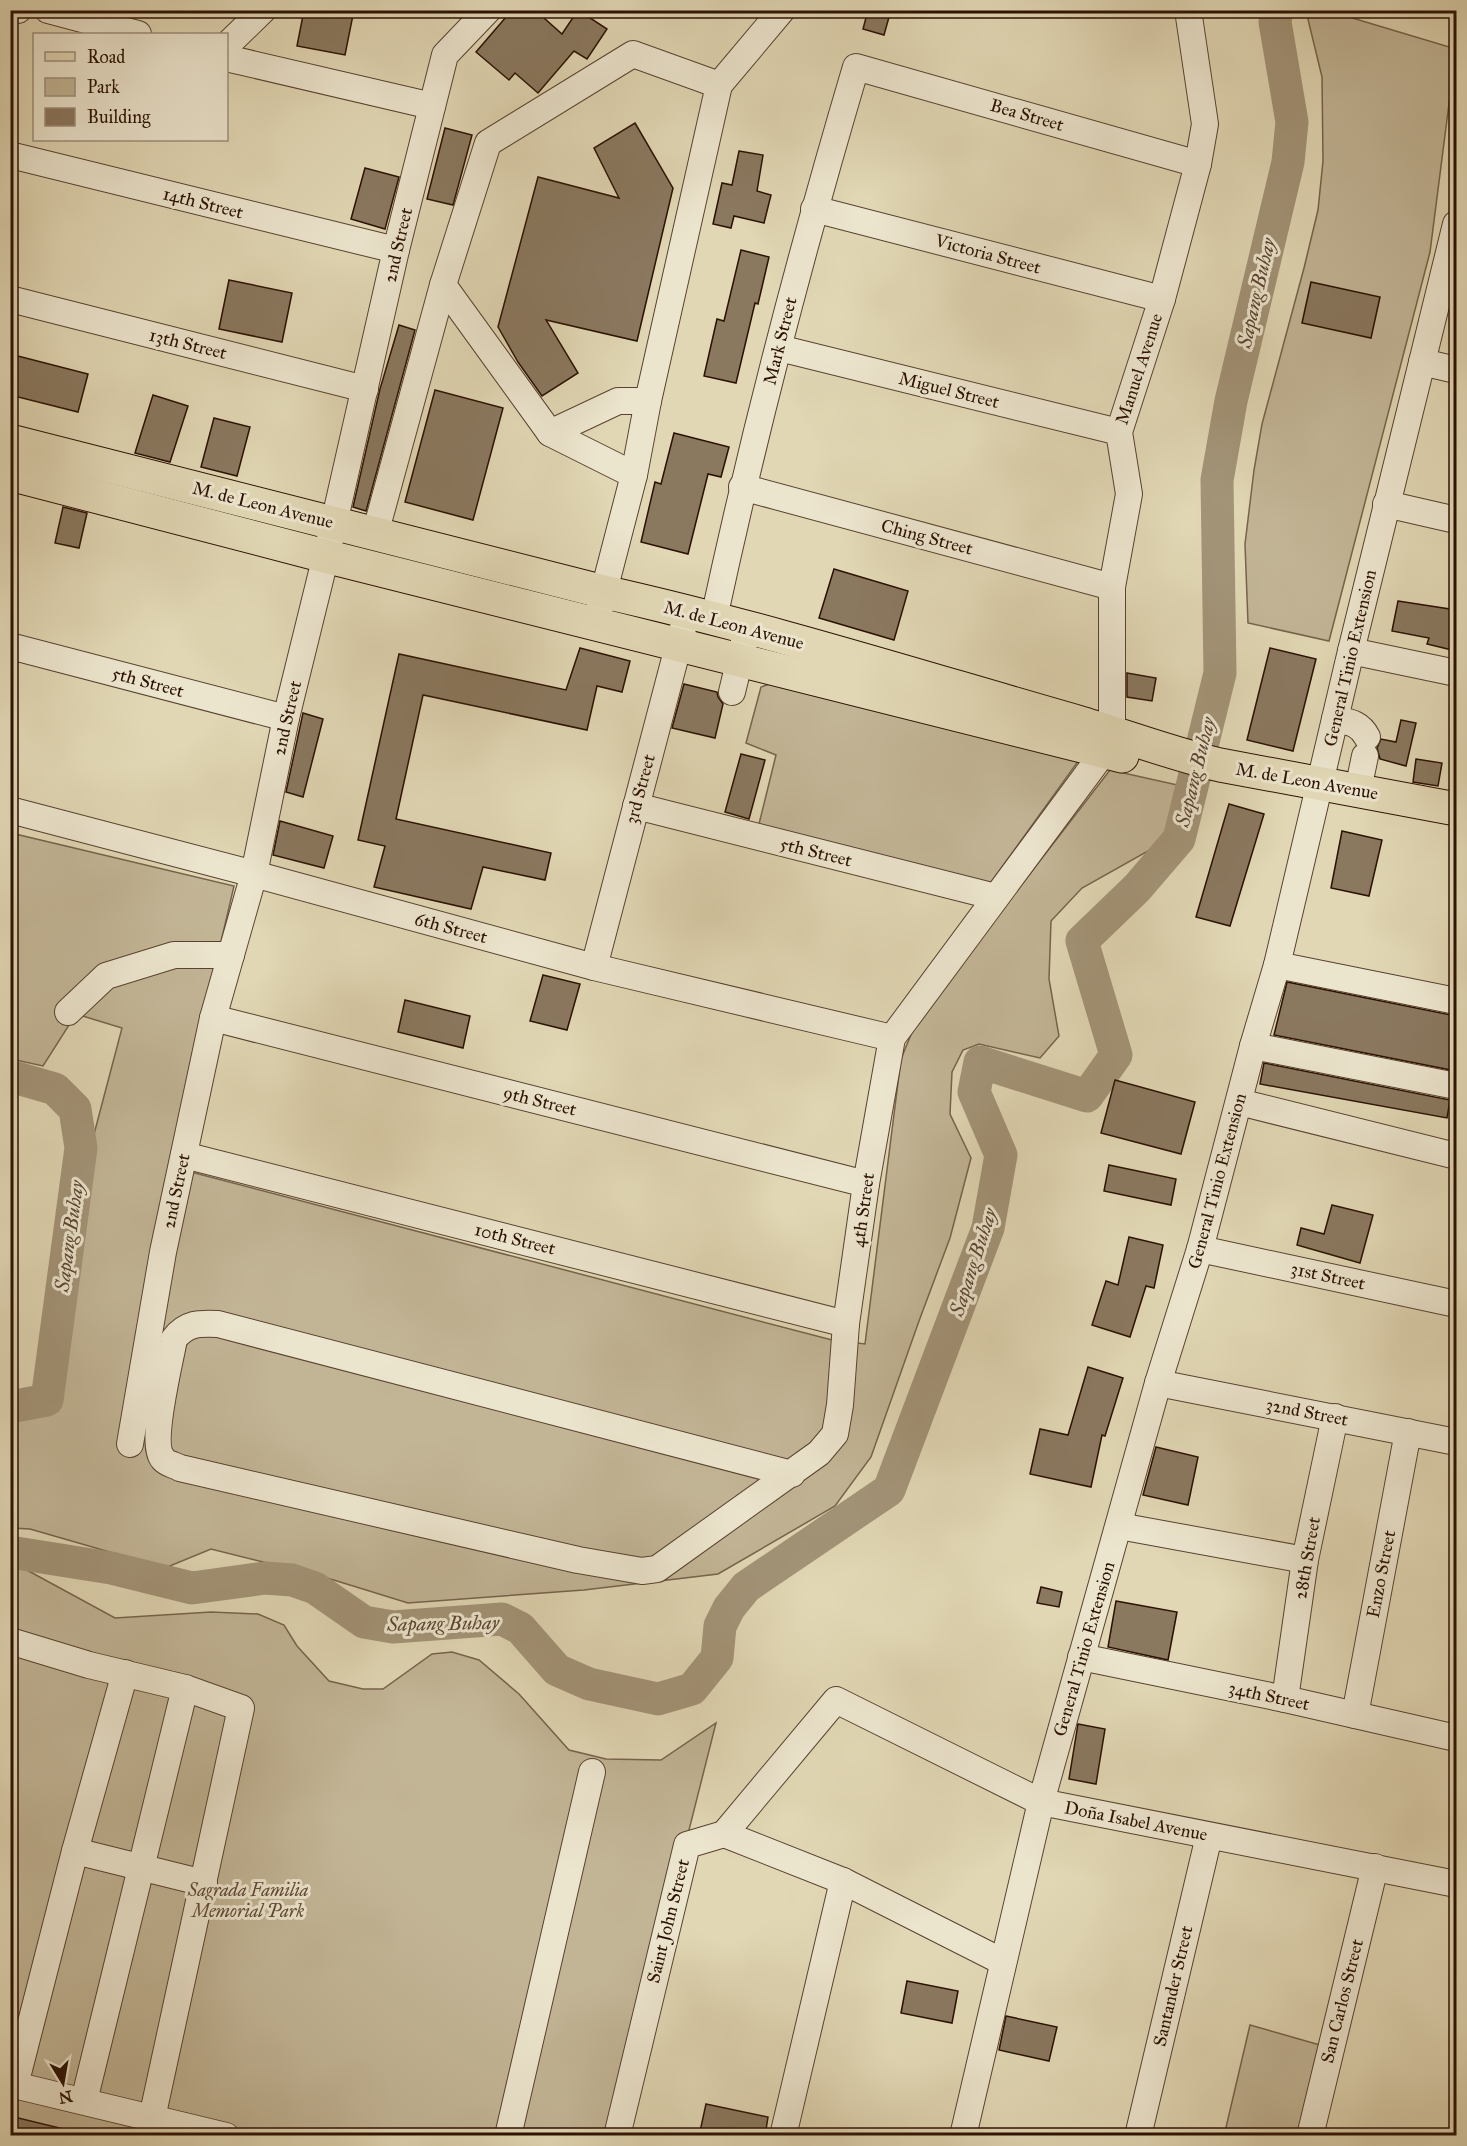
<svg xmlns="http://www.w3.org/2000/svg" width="1467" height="2146" font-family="'IM FELL Great Primer',serif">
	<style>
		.green { fill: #c2b596; stroke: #76634c; stroke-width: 1.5 }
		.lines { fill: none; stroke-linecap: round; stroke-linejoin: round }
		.river { stroke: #a39478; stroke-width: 33 }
		.building { fill: #8a785f; stroke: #2b1103; stroke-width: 1.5 }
		.minor-casing { stroke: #58422f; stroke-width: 28 }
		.major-casing { stroke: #2b1103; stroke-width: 35 }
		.minor { stroke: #ece5ce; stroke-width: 26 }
		.major { stroke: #e1d7b4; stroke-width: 33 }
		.labels { text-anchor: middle; stroke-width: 6; stroke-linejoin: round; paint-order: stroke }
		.street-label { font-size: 18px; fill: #2b1103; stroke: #ece5ce }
		.park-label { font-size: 18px; font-style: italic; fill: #604a36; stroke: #ece5ce }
		.water-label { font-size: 20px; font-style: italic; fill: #5b4532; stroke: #ece5ce }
	</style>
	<rect width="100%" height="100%" fill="#e1d7b4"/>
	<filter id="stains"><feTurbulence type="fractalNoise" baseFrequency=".00333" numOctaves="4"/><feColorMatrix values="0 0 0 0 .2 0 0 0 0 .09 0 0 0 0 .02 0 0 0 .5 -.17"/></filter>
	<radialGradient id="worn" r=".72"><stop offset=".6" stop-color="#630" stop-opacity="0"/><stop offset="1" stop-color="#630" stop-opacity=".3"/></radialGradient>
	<g class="green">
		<polygon points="1306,11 1329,11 1456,49 1430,252 1329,641 1248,623 1245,544 1254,470 1262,424 1304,268 1318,210 1323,161 1322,77"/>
		<polygon points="775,682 1079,760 989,885 759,824 776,755 746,743 761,687"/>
		<polygon points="1110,770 1191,788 1173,837 1082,888 1051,921 1049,979 1059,1036 1040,1058 979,1044 963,1050 952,1072 950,1114 971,1158 950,1238 919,1321 871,1457 835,1506 718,1574 584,1590 408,1603 324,1577 211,1549 165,1568 30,1529 11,1528 11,1420 58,1411 88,1157 122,1028 76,1014 43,1066 11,1059 11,833 234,886 168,1169 191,1172 832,1340 865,1344 901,1059 917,1020"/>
		<polygon points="10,1567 25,1569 115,1618 211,1612 258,1614 284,1625 297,1646 329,1681 363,1689 383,1689 432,1654 452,1652 479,1660 519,1694 569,1750 606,1759 661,1760 716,1723 612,2135 11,2135"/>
		<polygon points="1250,2025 1320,2045 1299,2135 1224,2136"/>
	</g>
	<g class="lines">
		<g class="river">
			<polyline points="10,1076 55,1089 75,1109 81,1148 47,1400 10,1407"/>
			<polyline points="10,1552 111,1568 192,1588 265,1578 292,1580 315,1588 364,1622 393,1627 502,1619 520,1628 557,1670 589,1684 658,1699 692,1689 717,1658 720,1626 729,1608 746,1587 889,1490 988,1228 1001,1155 974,1092 980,1062 1087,1096 1116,1055 1082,941 1137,888 1179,839 1220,673 1217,480 1231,401 1288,162 1292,122 1275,22 1277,10"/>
		</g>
	</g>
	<g class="building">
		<polygon points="304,10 354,10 345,55 297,46"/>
		<polygon points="512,10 535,10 562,34 578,10 607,29 587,59 574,51 538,93 515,73 509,80 476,52"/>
		<polygon points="868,10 891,10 884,35 863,29"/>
		<polygon points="635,123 673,188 637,341 546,320 578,373 542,396 518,362 498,327 538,177 619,198 594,148"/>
		<polygon points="445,128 472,135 453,205 427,199"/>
		<polygon points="739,151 763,155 757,191 771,195 764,223 734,216 731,228 713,224 722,183 732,185"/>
		<polygon points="365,168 399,177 385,229 351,219"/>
		<polygon points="741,250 769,257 758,304 755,303 736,383 704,376 717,319 724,321"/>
		<polygon points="229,280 292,293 282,342 219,329"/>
		<polygon points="1311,282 1380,297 1371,338 1302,323"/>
		<polygon points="399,325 415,330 366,511 353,507 380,389"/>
		<polygon points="10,354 88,374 78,412 10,395"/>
		<polygon points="435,390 503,408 473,520 405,502"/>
		<polygon points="153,395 188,406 170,462 135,453"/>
		<polygon points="214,418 250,427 237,476 201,467"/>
		<polygon points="674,433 729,447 721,477 708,474 688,554 641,542 655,482 661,484"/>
		<polygon points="63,507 87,513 79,548 55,543"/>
		<polygon points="834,569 908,591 894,640 819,618"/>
		<polygon points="1398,601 1456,610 1456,628 1452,650 1427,644 1429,638 1392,631"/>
		<polygon points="580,648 630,661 622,692 597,686 587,730 423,695 396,819 551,853 545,880 483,867 471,909 374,887 385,846 358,840 399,654 566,690"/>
		<polygon points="1270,648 1316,659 1293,751 1247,740"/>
		<polygon points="1127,673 1156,678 1152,701 1127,697"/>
		<polygon points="684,684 717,692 718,697 723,704 715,738 672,728"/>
		<polygon points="303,713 323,719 303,797 286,792"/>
		<polygon points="1401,720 1416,723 1406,766 1380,759 1377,748 1381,739 1396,742"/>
		<polygon points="741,754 765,760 749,819 725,812"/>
		<polygon points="1416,759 1442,763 1438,786 1413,782"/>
		<polygon points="1229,804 1264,814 1230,926 1196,917"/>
		<polygon points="280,821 333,836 324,868 273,855"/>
		<polygon points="1342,831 1382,840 1369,896 1331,888"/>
		<polygon points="543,975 580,984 567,1030 530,1021"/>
		<polygon points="1287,982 1456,1016 1456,1071 1274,1035"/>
		<polygon points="405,1000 470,1016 463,1048 398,1032"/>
		<polygon points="1264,1063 1450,1100 1447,1118 1260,1084"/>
		<polygon points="1115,1080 1195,1102 1181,1154 1101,1133"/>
		<polygon points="1109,1165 1176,1179 1171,1205 1104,1191"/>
		<polygon points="1332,1205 1373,1215 1360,1263 1297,1245 1301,1228 1324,1234"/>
		<polygon points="1129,1237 1163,1245 1154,1288 1146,1286 1130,1337 1092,1325 1106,1281 1118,1285"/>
		<polygon points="1088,1367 1123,1378 1105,1436 1102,1435 1091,1487 1030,1474 1040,1429 1068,1435"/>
		<polygon points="1156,1447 1198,1457 1188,1505 1143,1495"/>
		<polygon points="1041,1587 1062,1592 1059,1607 1037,1603"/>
		<polygon points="1116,1601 1177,1612 1168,1660 1108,1647"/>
		<polygon points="1078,1724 1105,1729 1096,1784 1069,1779"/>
		<polygon points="907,1981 958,1991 952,2023 901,2013"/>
		<polygon points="1006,2016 1057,2027 1049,2061 999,2050"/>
		<polygon points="706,2104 768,2117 765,2136 699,2136"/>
		<polygon points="10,2116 68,2130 67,2136 10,2136"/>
	</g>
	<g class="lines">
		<g class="minor-casing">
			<g id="minor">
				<polyline points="48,10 138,34"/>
				<polyline points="10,12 18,10"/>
				<polyline points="226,46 263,10"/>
				<polyline points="226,58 432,106"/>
				<polyline points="10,155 396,250"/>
				<polyline points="814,209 1162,299"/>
				<polyline points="443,285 550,433 634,475"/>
				<polyline points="10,299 365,389"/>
				<polyline points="779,348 1119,432"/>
				<polyline points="1422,362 1456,370"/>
				<polyline points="550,433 618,401 648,401"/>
				<polyline points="742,487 1112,587"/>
				<polyline points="1386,504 1456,520"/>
				<polyline points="375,534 443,285 488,143 633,54 719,85"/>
				<polyline points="599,610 634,475 648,401 719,85 782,10"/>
				<path d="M714,618C754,432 802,249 856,67L1198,164"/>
				<polyline points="10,646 286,718"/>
				<polyline points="1351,651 1456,673"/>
				<polyline points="732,692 744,642"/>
				<path d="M1335,719C1349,722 1360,723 1367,737"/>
				<polyline points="1358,790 1365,756"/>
				<polyline points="636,806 996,897"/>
				<polyline points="10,810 254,874 594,967 892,1038"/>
				<polyline points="1277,965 1456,1001"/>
				<polyline points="594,967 683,628"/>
				<polyline points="68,1012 106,976 174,955 231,955"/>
				<polyline points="213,1018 866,1184"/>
				<polyline points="1253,1046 1456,1086"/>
				<polyline points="1239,1102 1456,1156"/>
				<polyline points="184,1155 846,1324"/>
				<polyline points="1200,1249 1456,1304"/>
				<polyline points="1158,1383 1456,1442"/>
				<polyline points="130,1444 163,1252 213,1018 254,874 286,718 334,523 396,250 445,55 488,10"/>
				<path d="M792,1474L218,1324C199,1323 186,1323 174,1339C170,1362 149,1443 163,1459C167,1464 175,1465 180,1468L578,1560L642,1571L657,1569L819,1453L835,1434L840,1405L846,1324L866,1184L892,1038L1103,753L1112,732V587L1129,494L1119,432L1162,299L1198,164L1205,124L1188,10"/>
				<polyline points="1119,1526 1305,1560"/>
				<polyline points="10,1641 89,1665 185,1688 241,1708 152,2118"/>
				<polyline points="1081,1657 1285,1699 1456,1738"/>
				<polyline points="1285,1699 1305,1560 1335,1417"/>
				<polyline points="1355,1715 1408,1432"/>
				<polyline points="724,1834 843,1881 1003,1962"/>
				<polyline points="75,1851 204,1883"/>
				<polyline points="10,2084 226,2136"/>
				<polyline points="15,2085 75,1851 125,1673"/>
				<polyline points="84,2101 185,1688"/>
				<polyline points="508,2136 592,1772"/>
				<polyline points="617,2136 687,1845 724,1834 836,1700 1041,1802 1456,1884"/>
				<polyline points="783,2136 843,1881"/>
				<polyline points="963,2136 1041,1802 1158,1383 1200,1249 1253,1046 1277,965 1351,651 1456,224"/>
				<polyline points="1138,2136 1209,1836"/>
				<polyline points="1310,2136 1375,1867"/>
			</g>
		</g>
		<g class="major-casing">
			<g id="major">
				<path d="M10,441L604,592C765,628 923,678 1081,723C1128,737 1173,754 1220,765L1456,809"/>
				<polyline points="10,474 325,556 1122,756"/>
			</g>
		</g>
		<use href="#minor" class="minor"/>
		<use href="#major" class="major"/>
	</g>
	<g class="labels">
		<g class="street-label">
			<text transform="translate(1027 115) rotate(16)" y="6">Bea Street</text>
			<text transform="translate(203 203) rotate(14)" y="6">14th Street</text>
			<text transform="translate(398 245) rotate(-77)" y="6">2nd Street</text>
			<text transform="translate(988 254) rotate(15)" y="6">Victoria Street</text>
			<text transform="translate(780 341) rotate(-76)" y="6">Mark Street</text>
			<text transform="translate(188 344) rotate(14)" y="6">13th Street</text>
			<text transform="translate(1139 369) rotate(-72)" y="6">Manuel Avenue</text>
			<text transform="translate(949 390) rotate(14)" y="6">Miguel Street</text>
			<text transform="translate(263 505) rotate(14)" y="6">M. de Leon Avenue</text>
			<text transform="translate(927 537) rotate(15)" y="6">Ching Street</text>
			<text transform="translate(734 625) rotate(15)" y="6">M. de Leon Avenue</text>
			<text transform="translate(1350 658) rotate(-77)" y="6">General Tinio Extension</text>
			<text transform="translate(148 682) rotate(15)" y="6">5th Street</text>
			<text transform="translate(287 718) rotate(-77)" y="6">2nd Street</text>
			<text transform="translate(1307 781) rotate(10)" y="6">M. de Leon Avenue</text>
			<text transform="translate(640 789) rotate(-75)" y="6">3rd Street</text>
			<text transform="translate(816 852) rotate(14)" y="6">5th Street</text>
			<text transform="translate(451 928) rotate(15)" y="6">6th Street</text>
			<text transform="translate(540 1101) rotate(14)" y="6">9th Street</text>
			<text transform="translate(1217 1181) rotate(-75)" y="6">General Tinio Extension</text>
			<text transform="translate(176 1191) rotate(-78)" y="6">2nd Street</text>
			<text transform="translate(863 1210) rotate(-82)" y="6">4th Street</text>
			<text transform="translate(515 1239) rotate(14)" y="6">10th Street</text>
			<text transform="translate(1328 1276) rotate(12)" y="6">31st Street</text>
			<text transform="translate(1307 1412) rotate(11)" y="6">32nd Street</text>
			<text transform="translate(1307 1558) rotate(-80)" y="6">28th Street</text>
			<text transform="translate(1381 1574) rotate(-79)" y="6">Enzo Street</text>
			<text transform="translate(1084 1649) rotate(-74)" y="6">General Tinio Extension</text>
			<text transform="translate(1269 1696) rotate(12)" y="6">34th Street</text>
			<text transform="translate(1136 1821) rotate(11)" y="6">Doña Isabel Avenue</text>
			<text transform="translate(668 1921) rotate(-76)" y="6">Saint John Street</text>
			<text transform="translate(1173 1986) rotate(-77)" y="6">Santander Street</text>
			<text transform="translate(1342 2001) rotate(-76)" y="6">San Carlos Street</text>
		</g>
		<g class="park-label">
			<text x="248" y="1896">Sagrada Familia<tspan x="248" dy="21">Memorial Park</tspan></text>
		</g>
		<g class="water-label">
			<text transform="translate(1256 293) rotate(-77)" y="7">Sapang Buhay</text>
			<text transform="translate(1195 772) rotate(-76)" y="7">Sapang Buhay</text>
			<text transform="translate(69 1236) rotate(-82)" y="7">Sapang Buhay</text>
			<text transform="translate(973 1262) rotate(-72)" y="7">Sapang Buhay</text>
			<text transform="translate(443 1623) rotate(-1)" y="7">Sapang Buhay</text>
		</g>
	</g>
	<rect width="1467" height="2146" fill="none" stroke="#e1d7b4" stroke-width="36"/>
	<rect x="12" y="12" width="1443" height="2122" fill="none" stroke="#2b1103" stroke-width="3"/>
	<rect x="18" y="18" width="1431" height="2110" fill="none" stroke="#2b1103" stroke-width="1.5"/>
	<rect x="33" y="33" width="195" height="108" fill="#ece5ce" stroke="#9f907d" stroke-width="1.5"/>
	<rect x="45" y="52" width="30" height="9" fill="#e1d7b4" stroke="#9f907d" stroke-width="1.5"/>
	<text x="87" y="63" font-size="18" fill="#2b1103">Road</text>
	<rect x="45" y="78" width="30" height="18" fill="#c2b596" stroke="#9f907d" stroke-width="1.5"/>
	<text x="87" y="93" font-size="18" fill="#2b1103">Park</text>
	<rect x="45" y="108" width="30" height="18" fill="#8a785f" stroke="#9f907d" stroke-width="1.5"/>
	<text x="87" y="123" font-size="18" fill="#2b1103">Building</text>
	<g transform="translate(63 2083) rotate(169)" stroke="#ece5ce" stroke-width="4.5" paint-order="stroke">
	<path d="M0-4.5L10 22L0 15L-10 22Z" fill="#2b1103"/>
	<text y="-9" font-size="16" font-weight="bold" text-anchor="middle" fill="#2b1103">N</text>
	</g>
	<rect width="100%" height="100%" filter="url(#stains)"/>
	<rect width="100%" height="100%" fill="url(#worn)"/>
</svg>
